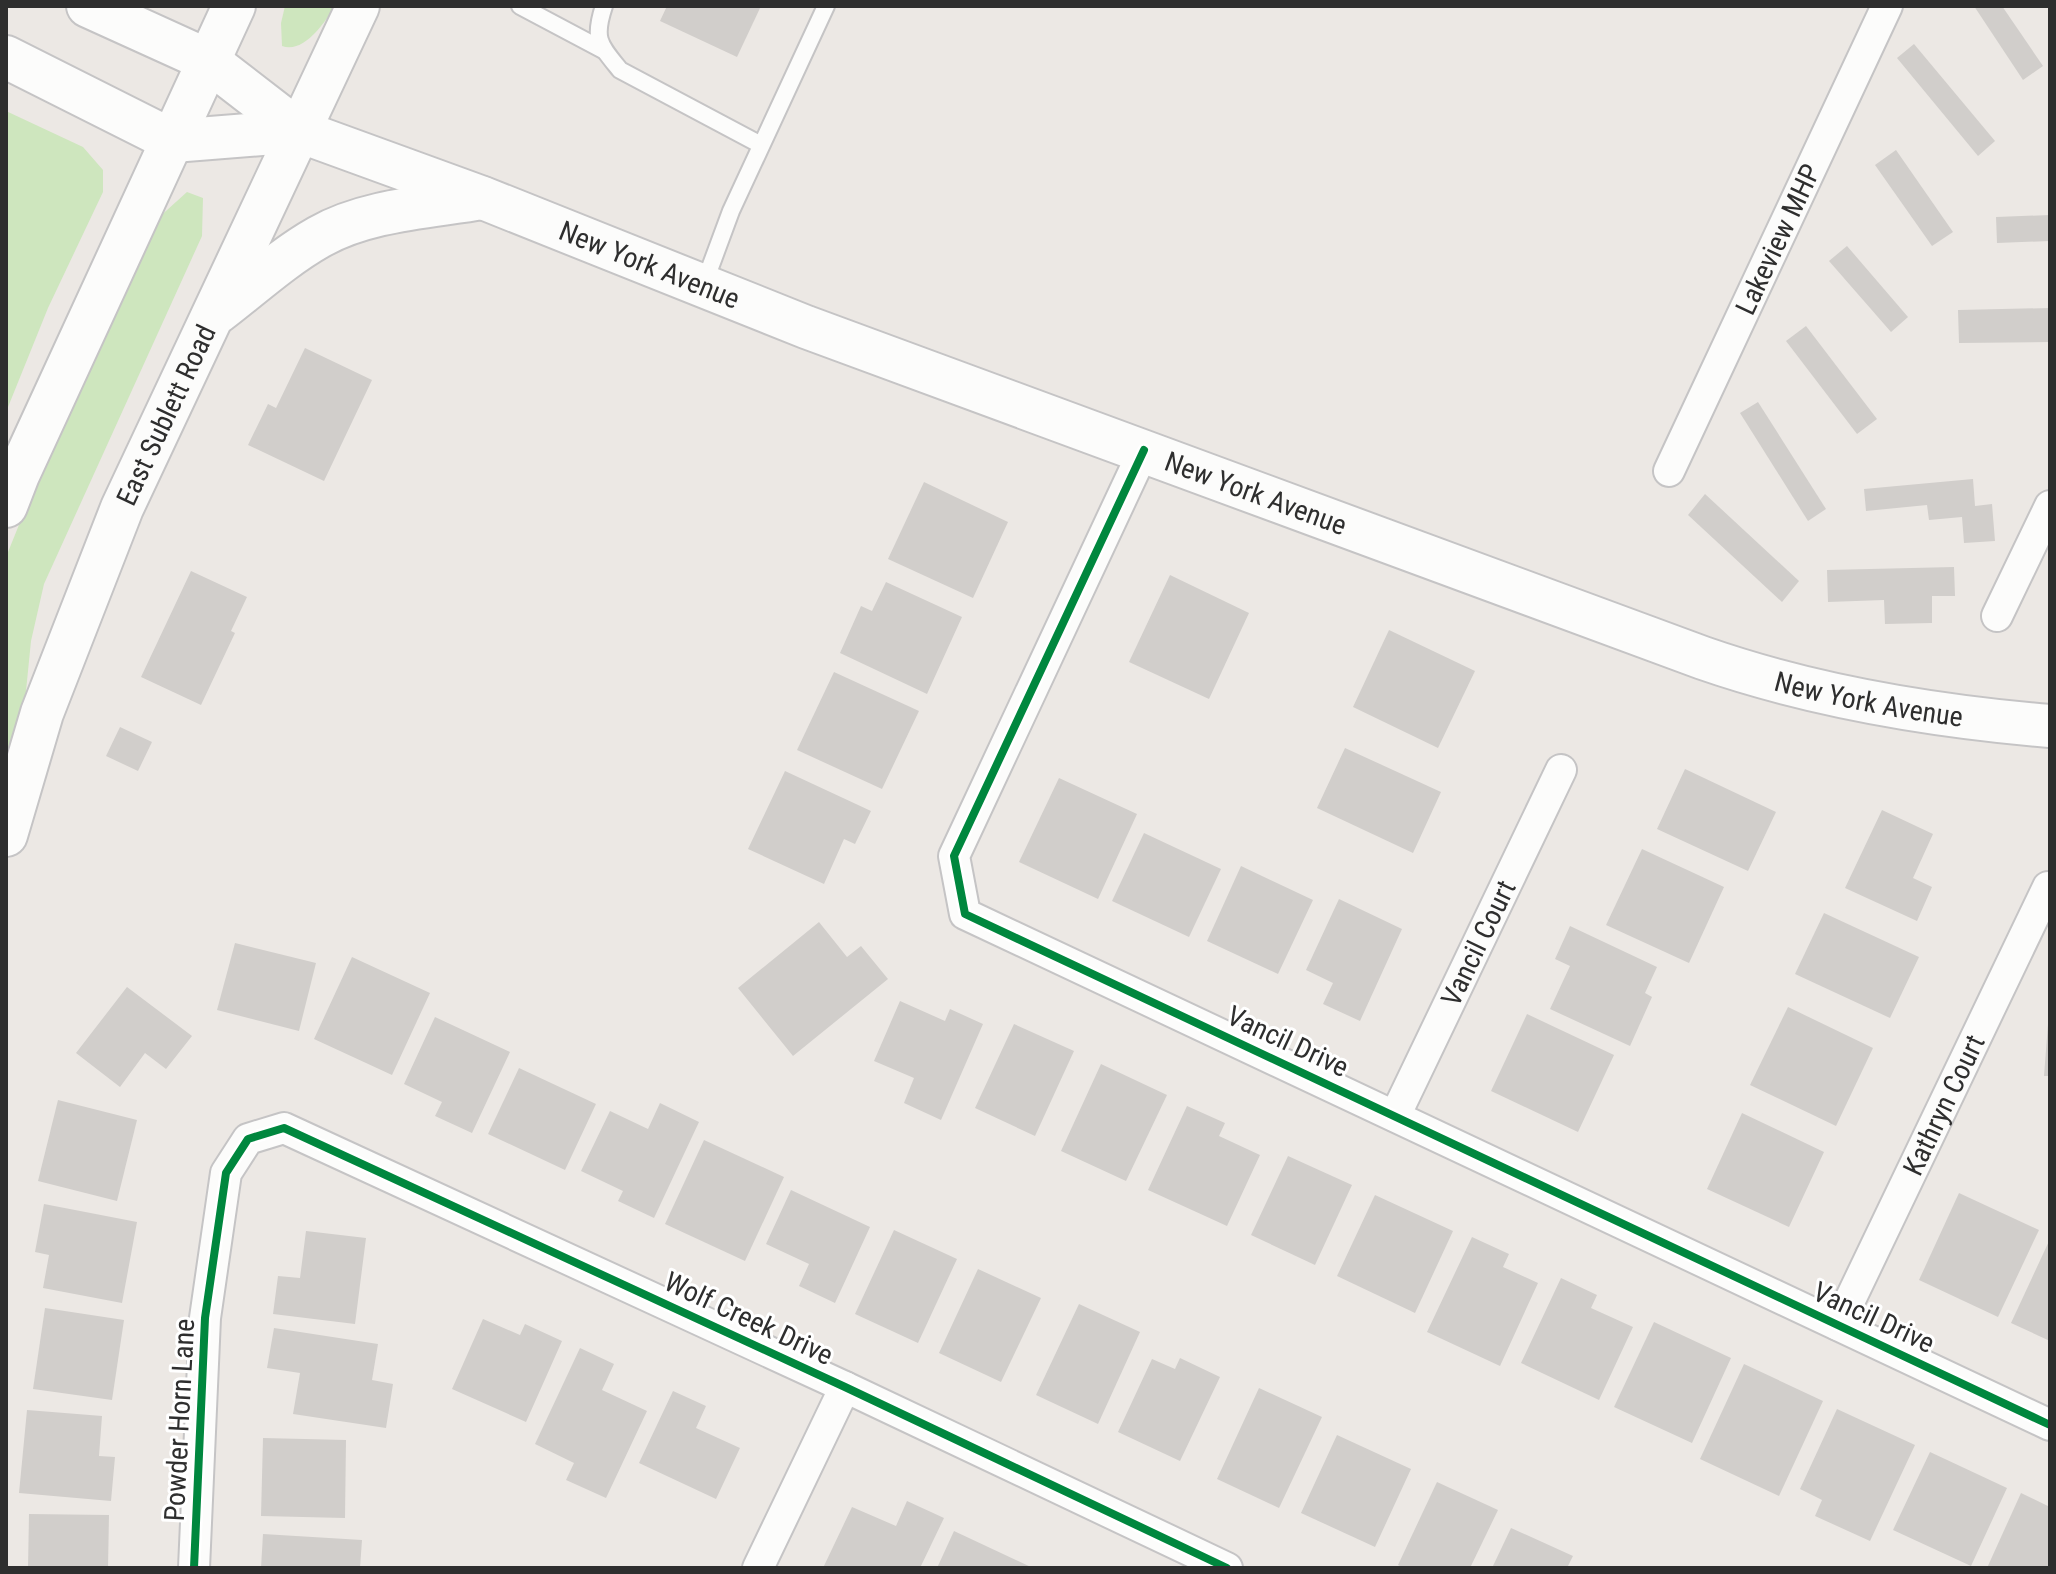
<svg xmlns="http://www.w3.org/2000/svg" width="2056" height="1574" font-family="'Roboto Condensed',sans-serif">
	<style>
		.green { fill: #cee6be }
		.building { fill: #d1cecb }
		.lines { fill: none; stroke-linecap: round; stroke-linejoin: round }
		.lane-casing { stroke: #c5c4c5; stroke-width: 20 }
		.street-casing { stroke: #c5c4c5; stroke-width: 34 }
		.secondary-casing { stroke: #c5c4c5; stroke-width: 46 }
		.lane { stroke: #fcfcfb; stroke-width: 16 }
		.street { stroke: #fcfcfb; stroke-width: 30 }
		.secondary { stroke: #fcfcfb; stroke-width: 42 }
		.cycleway-casing { stroke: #fff; stroke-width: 13 }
		.cycleway { stroke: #00873e; stroke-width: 8 }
		.labels { text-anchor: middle; stroke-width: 6; stroke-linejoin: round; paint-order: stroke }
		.street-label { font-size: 28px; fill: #2e2e2e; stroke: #fff }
	</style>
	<rect width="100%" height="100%" fill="#ece8e4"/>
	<g class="green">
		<path d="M285,6H335C325,22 304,54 282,46L281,23Z"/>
		<polygon points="6,111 83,147 103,170 103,192 48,308 6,412"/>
		<polygon points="187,192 203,198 202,236 44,584 31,641 25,701 6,766 6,557 63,416 156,220"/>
	</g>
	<g class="building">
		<polygon points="667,6 761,6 737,57 660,21"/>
		<polygon points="1974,6 2002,6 2043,66 2023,80"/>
		<polygon points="1914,44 1995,141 1978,156 1897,58"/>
		<polygon points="1896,150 1953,232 1932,246 1875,165"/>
		<polygon points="2050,215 2050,241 1997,243 1996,217"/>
		<polygon points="1847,246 1908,317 1891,332 1829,261"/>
		<polygon points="2050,308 2050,342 1959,343 1958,310"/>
		<polygon points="1806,326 1877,419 1857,434 1786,341"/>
		<polygon points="305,348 372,380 324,481 248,445 268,404 276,408"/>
		<polygon points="1758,402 1826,509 1808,521 1740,413"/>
		<polygon points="1973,479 1975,506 1992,504 1995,541 1964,543 1962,517 1929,520 1927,505 1866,511 1864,489"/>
		<polygon points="924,482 1008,522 973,598 888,559"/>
		<polygon points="1705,494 1799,581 1782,602 1688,515"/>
		<polygon points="1954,567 1955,596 1932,596 1932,623 1885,624 1884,600 1828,602 1827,570"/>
		<polygon points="191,571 247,597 231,631 235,633 201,705 141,677"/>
		<polygon points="1170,575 1249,613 1209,699 1129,662"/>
		<polygon points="886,582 962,617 927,694 840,653 861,606 872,611"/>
		<polygon points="1389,630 1475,671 1438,748 1353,707"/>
		<polygon points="834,672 919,711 882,789 797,750"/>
		<polygon points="120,727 152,742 138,771 106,756"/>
		<polygon points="1345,748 1441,792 1413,853 1317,808"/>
		<polygon points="1685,769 1776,812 1748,871 1657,829"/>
		<polygon points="785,771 871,811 855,844 844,839 824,884 748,849"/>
		<polygon points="1059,778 1137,814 1098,899 1019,862"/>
		<polygon points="1882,810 1933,834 1913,878 1932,887 1917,921 1845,888"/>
		<polygon points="1144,833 1221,869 1189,937 1112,901"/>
		<polygon points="1642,849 1724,887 1689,963 1606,925"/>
		<polygon points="1241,866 1313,900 1278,974 1207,941"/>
		<polygon points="1339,899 1402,929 1360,1021 1323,1004 1333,983 1306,970"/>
		<polygon points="1824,913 1919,957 1890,1018 1795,974"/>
		<polygon points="819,922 847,957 861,946 888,979 793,1056 738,988"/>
		<polygon points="1570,926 1657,967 1645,993 1652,997 1630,1046 1550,1009 1570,966 1555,959"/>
		<polygon points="235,943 316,963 299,1031 217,1010"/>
		<polygon points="352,957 430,993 392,1075 314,1039"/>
		<polygon points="127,987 192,1036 166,1069 145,1053 120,1087 76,1053"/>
		<polygon points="900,1001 945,1021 950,1009 983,1024 941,1120 904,1103 914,1078 874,1061"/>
		<polygon points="1788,1007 1873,1048 1836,1126 1750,1085"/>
		<polygon points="1527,1014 1614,1055 1578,1132 1491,1091"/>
		<polygon points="435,1017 510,1052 472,1133 435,1116 442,1102 404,1084"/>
		<polygon points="1014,1024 1074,1051 1035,1136 975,1108"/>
		<polygon points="2048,1024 2050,1024 2050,1076 2044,1076"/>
		<polygon points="1101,1064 1167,1095 1126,1181 1061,1151"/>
		<polygon points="519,1068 596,1104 565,1170 488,1134"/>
		<polygon points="58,1100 137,1120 117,1201 38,1181"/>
		<polygon points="660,1103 699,1122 654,1218 618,1201 623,1191 581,1171 610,1111 648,1129"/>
		<polygon points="1187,1106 1225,1123 1219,1136 1260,1155 1227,1226 1148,1190"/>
		<polygon points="1742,1113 1824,1152 1789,1227 1707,1189"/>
		<polygon points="704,1140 784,1177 745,1261 665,1224"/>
		<polygon points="1288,1156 1352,1185 1315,1265 1251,1235"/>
		<polygon points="791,1190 870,1227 835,1303 799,1286 809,1264 766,1244"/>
		<polygon points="1959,1193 2039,1230 1998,1317 1919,1280"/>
		<polygon points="1375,1195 1453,1231 1415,1313 1337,1276"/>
		<polygon points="44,1204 137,1222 122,1303 43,1288 49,1255 35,1252"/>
		<polygon points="894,1230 957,1259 918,1343 855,1314"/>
		<polygon points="306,1231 366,1238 355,1324 273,1314 278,1276 300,1278"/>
		<polygon points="1472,1237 1509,1254 1503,1267 1538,1283 1500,1366 1427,1332"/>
		<polygon points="2050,1239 2050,1341 2011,1323"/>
		<polygon points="978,1269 1041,1298 1001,1382 939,1353"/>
		<polygon points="1561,1278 1597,1295 1591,1308 1633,1327 1599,1400 1521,1363"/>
		<polygon points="1079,1304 1140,1332 1098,1424 1036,1395"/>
		<polygon points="45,1308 124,1320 112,1400 33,1389"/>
		<polygon points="483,1319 520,1335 525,1324 562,1341 526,1422 452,1389"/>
		<polygon points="1654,1322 1731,1358 1692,1443 1614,1407"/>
		<polygon points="274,1328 378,1344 372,1380 393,1384 386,1428 293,1414 300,1373 267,1368"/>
		<polygon points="580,1348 614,1364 602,1390 647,1411 606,1498 566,1480 574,1463 535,1444"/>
		<polygon points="1180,1358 1220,1377 1180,1461 1118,1432 1152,1359 1175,1369"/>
		<polygon points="1744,1364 1823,1401 1779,1496 1700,1459"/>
		<polygon points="1259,1388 1322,1417 1279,1508 1217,1479"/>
		<polygon points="673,1391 706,1406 696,1428 740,1448 716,1499 639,1463"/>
		<polygon points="1837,1409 1915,1445 1870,1541 1815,1516 1822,1500 1800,1489"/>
		<polygon points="27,1410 102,1416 99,1456 115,1457 111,1501 19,1493"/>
		<polygon points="1337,1435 1411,1469 1375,1547 1301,1513"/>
		<polygon points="263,1438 346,1440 345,1518 261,1516"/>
		<polygon points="1930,1452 2007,1488 1971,1566 1893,1530"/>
		<polygon points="1437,1482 1498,1510 1470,1568 1404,1568 1398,1565"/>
		<polygon points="2021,1493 2050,1507 2050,1568 1987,1568"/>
		<polygon points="907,1501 944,1518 920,1568 823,1568 852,1507 896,1526"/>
		<polygon points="29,1514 109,1515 108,1568 28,1568"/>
		<polygon points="1511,1528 1573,1556 1567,1568 1492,1568"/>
		<polygon points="954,1531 1033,1568 937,1568"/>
		<polygon points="263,1534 362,1540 360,1568 261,1568"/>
	</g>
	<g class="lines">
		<g class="lane-casing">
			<g id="lane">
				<polyline points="520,6 603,50"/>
				<path d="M604,6C593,39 599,44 620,70L761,145"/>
				<polyline points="704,284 731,211 826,6"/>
			</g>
		</g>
		<g class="street-casing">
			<g id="street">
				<polyline points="1144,450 954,856 965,914 2050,1425"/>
				<path id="s1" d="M1669,471L1887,6"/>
				<polyline points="1997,616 2050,506"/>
				<path id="s2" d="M1395,1116L1561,770"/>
				<path id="s3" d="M1838,1325L2048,887"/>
				<polyline points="194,1568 205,1318 226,1173 248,1139 284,1128 845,1387 1227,1568"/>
				<polyline points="758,1568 845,1387"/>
			</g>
		</g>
		<g class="secondary-casing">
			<g id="secondary">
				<path id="s4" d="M88,6L207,60L299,131L483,198L806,327L1703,658C1815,697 1932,716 2050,726"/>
				<polyline points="6,57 173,141 299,131"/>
				<path d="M218,312C251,287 282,258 319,237C366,210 429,207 482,198"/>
				<polyline points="6,506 18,475 234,6"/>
				<path id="s5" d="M6,835L42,713L122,508L358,6"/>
			</g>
		</g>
		<use href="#lane" class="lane"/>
		<use href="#street" class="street"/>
		<use href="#secondary" class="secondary"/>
		<g class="cycleway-casing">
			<g id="cycleway">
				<polyline points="1144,450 954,856 965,914 2050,1425"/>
				<polyline points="194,1568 205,1318 226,1173 248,1139 284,1128 845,1387 1227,1568"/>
			</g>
		</g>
		<use href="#cycleway" class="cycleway"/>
	</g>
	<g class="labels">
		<g class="street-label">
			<text dy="10" stroke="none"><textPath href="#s1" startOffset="256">Lakeview MHP</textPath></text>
			<text dy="10" stroke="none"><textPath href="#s4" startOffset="622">New York Avenue</textPath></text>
			<text dy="10" stroke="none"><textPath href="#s5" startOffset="450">East Sublett Road</textPath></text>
			<text dy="10" stroke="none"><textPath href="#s4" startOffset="1270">New York Avenue</textPath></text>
			<text dy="10" stroke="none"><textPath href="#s4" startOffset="1918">New York Avenue</textPath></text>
			<text dy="10" stroke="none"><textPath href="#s2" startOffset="192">Vancil Court</textPath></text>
			<text transform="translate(1288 1041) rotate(25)" y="10">Vancil Drive</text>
			<text dy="10" stroke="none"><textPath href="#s3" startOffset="244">Kathryn Court</textPath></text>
			<text transform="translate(1874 1317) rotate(25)" y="10">Vancil Drive</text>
			<text transform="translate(749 1318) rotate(25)" y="10">Wolf Creek Drive</text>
			<text transform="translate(179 1420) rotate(-87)" y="10">Powder Horn Lane</text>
		</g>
	</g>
	<rect width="2056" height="1574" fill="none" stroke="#2e2e2e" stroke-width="16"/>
</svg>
